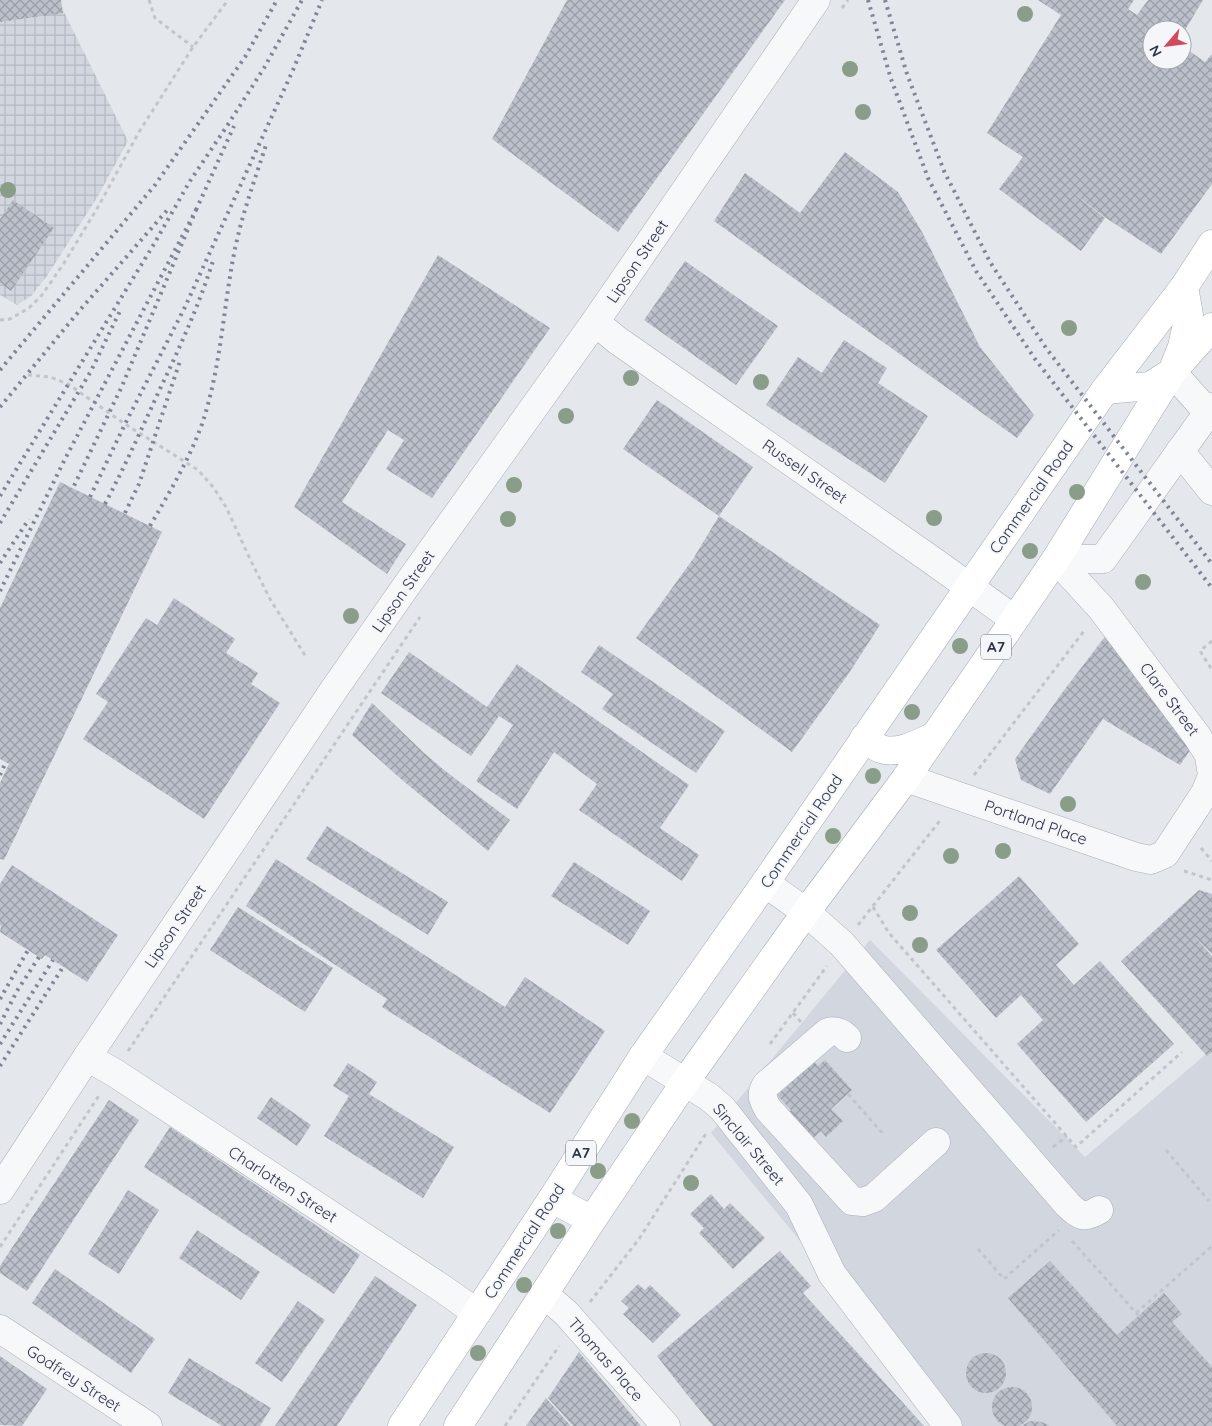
<svg xmlns="http://www.w3.org/2000/svg" width="1212" height="1426" font-family="Quicksand,sans-serif">
	<style>
		.built { fill: #d2d6de }
		.industrial { fill: url(#industrial-grid) }
		.building { fill: url(#building-cross-hatch) }
		.lines { fill: none; stroke-linecap: round; stroke-linejoin: round }
		.minor-casing { stroke: #a9aeb7; stroke-width: 29 }
		.major-casing { stroke: #a3abb8; stroke-width: 29 }
		.path { stroke: #c2c5cb; stroke-width: 3; stroke-dasharray: 4 4; stroke-linecap: butt }
		.minor { stroke: #f7f8fa; stroke-width: 28 }
		.major { stroke: #fff; stroke-width: 28 }
		.rail { stroke: #7d8696; stroke-width: 4; stroke-dasharray: 2.5 5; stroke-linecap: butt }
		.tree { fill: #899d89 }
		.labels { text-anchor: middle; stroke-width: 4; stroke-linejoin: round; paint-order: stroke }
		.shield { fill: #f4f6f9; stroke: #676e7b; stroke-width: 1 }
		.shield-label { font-size: 15px; font-weight: bold; fill: #2b3445 }
		.street-label { font-size: 16px; fill: #2b3445; stroke: #f4f6f9 }
	</style>
	<defs>
		<pattern id="industrial-grid" width="8" height="8" patternUnits="userSpaceOnUse" patternTransform="scale(1.25)"><rect width="8" height="8" fill="#d2d6de"/><path d="M0 4h8M4 0v8" fill="none" stroke="#b4b8c0"/></pattern>
		<pattern id="building-cross-hatch" width="8" height="8" patternUnits="userSpaceOnUse" patternTransform="scale(1.25)"><rect width="8" height="8" fill="#bbc0ca"/><path d="M0 0l8 8M0 8l8-8" fill="none" stroke="#989da6"/></pattern>
	</defs>
	<rect width="100%" height="100%" fill="#e4e7ec"/>
	<polygon class="built" points="870,940 1085,1157 1212,1049 1212,1426 953,1426 711,1133"/>
	<polygon class="industrial" points="0,0 58,0 128,141 98,196 47,276 31,296 17,305 0,295"/>
	<g class="building">
		<polygon points="0,0 61,0 63,13 0,22"/>
		<polygon points="567,0 785,0 618,232 492,139"/>
		<polygon points="1038,0 1134,0 1128,9 1137,15 1148,0 1203,0 1182,35 1182,30 1152,30 1152,60 1182,60 1182,46 1205,62 1212,54 1212,184 1161,254 1106,218 1060,183 1105,218 1081,251 999,189 1023,157 987,133 1061,15"/>
		<polygon points="845,152 898,192 922,232 980,347 1034,415 1017,438 714,221 745,173 800,213"/>
		<polygon points="13,200 54,228 11,291 0,283 0,219"/>
		<polygon points="438,255 550,328 432,498 386,469 404,440 388,430 342,502 406,544 387,574 294,507"/>
		<polygon points="685,261 778,326 736,385 644,320"/>
		<polygon points="844,340 887,368 878,383 928,416 885,483 766,405 798,357 822,373"/>
		<polygon points="657,400 753,467 719,516 623,449"/>
		<polygon points="60,482 162,532 4,860 0,859 0,783 9,764 0,759 0,608"/>
		<polygon points="719,516 880,625 849,673 792,752 636,638 693,559"/>
		<polygon points="174,598 235,639 226,653 258,673 251,684 280,703 204,819 83,739 108,702 96,694 146,618 157,625"/>
		<polygon points="1110,630 1194,745 1180,765 1103,719 1050,794 1021,780 1015,759 1062,693"/>
		<polygon points="599,645 725,731 696,773 602,709 613,694 581,672"/>
		<polygon points="409,652 487,707 517,664 689,785 660,828 699,855 682,881 579,810 597,784 554,752 517,809 476,781 513,725 499,716 471,756 381,693"/>
		<polygon points="372,703 423,752 444,770 510,820 488,851 401,779 352,735"/>
		<polygon points="327,826 448,902 428,935 306,859"/>
		<polygon points="276,859 505,1007 525,977 605,1031 550,1113 382,1007 387,999 246,906"/>
		<polygon points="574,862 650,911 628,945 551,896"/>
		<polygon points="12,865 118,935 87,982 45,955 42,959 0,932 1,926 0,925 0,884"/>
		<polygon points="1019,876 1079,944 1056,965 1074,985 1100,961 1174,1044 1086,1122 1017,1044 1043,1020 1021,995 996,1018 936,950"/>
		<polygon points="1199,890 1212,894 1212,954 1195,937 1212,956 1212,1052 1207,1056 1121,961"/>
		<polygon points="238,907 333,968 305,1012 210,950"/>
		<polygon points="811,1058 818,1066 825,1060 852,1090 831,1109 843,1121 826,1137 821,1131 799,1151 774,1125 791,1110 777,1095 789,1085 773,1068"/>
		<polygon points="348,1063 377,1082 369,1094 454,1147 423,1198 324,1136 349,1096 333,1086"/>
		<polygon points="271,1097 311,1125 297,1146 257,1118"/>
		<polygon points="109,1100 139,1120 27,1291 0,1273 0,1266"/>
		<polygon points="170,1127 360,1255 334,1294 144,1167"/>
		<polygon points="128,1190 159,1210 119,1274 88,1254"/>
		<polygon points="711,1194 724,1209 730,1203 765,1238 733,1269 699,1233 704,1228 690,1214"/>
		<polygon points="197,1230 260,1272 241,1300 179,1258"/>
		<polygon points="780,1251 811,1286 803,1293 924,1426 713,1426 685,1392 657,1356"/>
		<polygon points="1050,1261 1117,1335 1164,1293 1182,1314 1172,1322 1212,1367 1212,1426 1117,1426 1008,1298"/>
		<polygon points="55,1269 155,1339 131,1373 32,1303"/>
		<polygon points="375,1276 417,1305 337,1426 275,1426"/>
		<polygon points="638,1284 645,1290 650,1285 681,1315 653,1343 623,1314 629,1308 621,1301"/>
		<polygon points="298,1301 325,1320 282,1382 255,1363"/>
		<polygon points="579,1352 641,1426 573,1426 548,1398"/>
		<circle cx="986" cy="1373" r="20"/>
		<polygon points="0,1356 47,1389 22,1426 0,1425"/>
		<polygon points="189,1358 271,1408 260,1426 222,1426 168,1393"/>
		<circle cx="1012" cy="1407" r="20"/>
		<polygon points="546,1398 571,1426 526,1426"/>
		<polygon points="1030,1421 1042,1422 1050,1426 1022,1426"/>
	</g>
	<g class="lines">
		<g class="minor-casing">
			<g id="minor">
				<polyline points="595,322 617,340 933,561 1014,619"/>
				<polyline points="1172,372 1212,417"/>
				<polyline points="1180,451 1212,491"/>
				<polyline points="1056,559 1103,559 1212,407"/>
				<polyline points="906,778 1136,857 1151,860 1165,854 1205,793 1212,776 1209,755 1197,736 1101,608 1056,559"/>
				<path d="M765,883L806,912L842,944L1068,1205C1080,1216 1084,1219 1099,1210"/>
				<path d="M847,1038C841,1032 836,1030 828,1032L766,1085C760,1095 763,1100 768,1109L852,1201L863,1202L874,1198L936,1142"/>
				<polyline points="643,1056 709,1097 722,1108 799,1205 832,1274 948,1426"/>
				<polyline points="87,1057 115,1073 443,1289 477,1313"/>
				<polyline points="0,1190 87,1057 335,688 409,582 595,322 816,0"/>
				<polyline points="544,1294 566,1313 666,1426"/>
				<polyline points="0,1329 148,1426"/>
			</g>
		</g>
		<g class="major-casing">
			<g id="major">
				<polyline points="1105,390 1150,386 1172,372 1182,347 1189,315 1184,287"/>
				<path d="M864,738C870,742 875,747 881,749C899,755 919,743 934,736"/>
				<polyline points="552,1199 592,1220"/>
				<polyline points="402,1426 552,1199 643,1056 765,883 1105,390 1184,287 1212,244"/>
				<polyline points="458,1426 592,1220 685,1082 806,912 906,778 1056,559 1172,372 1212,327"/>
			</g>
		</g>
		<g class="path">
			<polyline points="149,0 155,18 193,47"/>
			<polyline points="842,8 848,0"/>
			<polyline points="0,320 10,319 29,308 42,295 64,263 98,207 139,132 193,47 228,0"/>
			<polyline points="28,375 50,377 68,384 125,424 198,470 214,488 226,507 251,561 270,599 306,657"/>
			<polyline points="1212,641 1200,651 1212,670"/>
			<polyline points="974,775 1084,631"/>
			<polyline points="1201,848 1212,861"/>
			<polyline points="1184,871 1212,880"/>
			<polyline points="873,907 889,933 1076,1147 1182,1052"/>
			<polyline points="858,925 942,818"/>
			<polyline points="793,1013 801,1022"/>
			<polyline points="770,1044 827,966"/>
			<polyline points="128,1051 420,617"/>
			<polyline points="848,1094 883,1134"/>
			<polyline points="1053,1147 1067,1136"/>
			<polyline points="1166,1150 1209,1201"/>
			<polyline points="1072,1241 1138,1315"/>
			<polyline points="0,1247 100,1094"/>
			<polyline points="978,1249 1004,1279 1059,1230"/>
			<polyline points="590,1302 639,1239 707,1132"/>
			<polyline points="1136,1313 1212,1246"/>
			<polyline points="505,1426 559,1346"/>
		</g>
		<use href="#minor" class="minor"/>
		<use href="#major" class="major"/>
		<g class="rail">
			<polyline points="868,0 891,79 928,178 976,271 1035,359 1212,588"/>
			<polyline points="885,0 907,74 944,171 990,262 1046,348 1212,564"/>
			<polyline points="196,210 234,126"/>
			<polyline points="0,370 155,185 245,57 277,0"/>
			<polyline points="0,407 80,310 170,207"/>
			<polyline points="0,496 154,244 190,181 227,126 264,68 302,0"/>
			<polyline points="90,497 125,424 185,307 293,70 322,0"/>
			<path d="M105,504C125,466 142,428 160,389C180,347 199,305 213,261"/>
			<polyline points="125,513 139,484 181,358"/>
			<polyline points="0,523 91,371 120,311"/>
			<path d="M150,526C169,493 189,460 202,424C220,371 223,313 233,259C240,220 254,182 266,145"/>
			<polyline points="0,563 29,519"/>
			<polyline points="0,591 65,459 196,210 122,386 73,488"/>
			<polyline points="0,775 6,762"/>
			<polyline points="0,999 28,950"/>
			<polyline points="0,1024 17,991 39,957"/>
			<polyline points="0,1044 53,960"/>
			<polyline points="0,1066 63,967"/>
		</g>
	</g>
	<g class="tree">
		<circle cx="1025" cy="14" r="8"/>
		<circle cx="850" cy="69" r="8"/>
		<circle cx="863" cy="112" r="8"/>
		<circle cx="8" cy="190" r="8"/>
		<circle cx="1069" cy="328" r="8"/>
		<circle cx="631" cy="378" r="8"/>
		<circle cx="761" cy="382" r="8"/>
		<circle cx="566" cy="416" r="8"/>
		<circle cx="514" cy="485" r="8"/>
		<circle cx="1077" cy="492" r="8"/>
		<circle cx="934" cy="518" r="8"/>
		<circle cx="508" cy="519" r="8"/>
		<circle cx="1030" cy="551" r="8"/>
		<circle cx="1143" cy="582" r="8"/>
		<circle cx="351" cy="616" r="8"/>
		<circle cx="960" cy="646" r="8"/>
		<circle cx="912" cy="712" r="8"/>
		<circle cx="873" cy="776" r="8"/>
		<circle cx="1068" cy="804" r="8"/>
		<circle cx="833" cy="836" r="8"/>
		<circle cx="1003" cy="851" r="8"/>
		<circle cx="951" cy="856" r="8"/>
		<circle cx="910" cy="913" r="8"/>
		<circle cx="920" cy="945" r="8"/>
		<circle cx="632" cy="1121" r="8"/>
		<circle cx="598" cy="1171" r="8"/>
		<circle cx="691" cy="1183" r="8"/>
		<circle cx="558" cy="1231" r="8"/>
		<circle cx="524" cy="1285" r="8"/>
		<circle cx="478" cy="1353" r="8"/>
	</g>
	<g class="labels">
		<g class="shield">
			<rect x="981" y="634.5" width="30" height="25" rx="4"/>
			<rect x="566" y="1140.5" width="30" height="25" rx="4"/>
		</g>
		<g class="shield-label">
			<text x="996" y="652">A7</text>
			<text x="581" y="1158">A7</text>
		</g>
		<g class="street-label">
			<text transform="translate(637 261) rotate(-56)" y="6">Lipson Street</text>
			<text transform="translate(805 471) rotate(35)" y="6">Russell Street</text>
			<text transform="translate(1031 497) rotate(-55)" y="6">Commercial Road</text>
			<text transform="translate(403 591) rotate(-55)" y="6">Lipson Street</text>
			<text transform="translate(1170 699) rotate(53)" y="6">Clare Street</text>
			<text transform="translate(1036 822) rotate(19)" y="6">Portland Place</text>
			<text transform="translate(801 831) rotate(-56)" y="6">Commercial Road</text>
			<text transform="translate(175 926) rotate(-56)" y="6">Lipson Street</text>
			<text transform="translate(749 1144) rotate(50)" y="6">Sinclair Street</text>
			<text transform="translate(283 1184) rotate(33)" y="6">Charlotten Street</text>
			<text transform="translate(524 1241) rotate(-57)" y="6">Commercial Road</text>
			<text transform="translate(606 1359) rotate(49)" y="6">Thomas Place</text>
			<text transform="translate(74 1378) rotate(33)" y="6">Godfrey Street</text>
		</g>
	</g>
	<g transform="translate(1167 45) rotate(242)"><circle r="24" fill="#f4f6f9" stroke="#a4a8b1"/>
	<path d="M0-4L9 19L0 12L-9 19Z" fill="#d1495b"/>
	<text y="-8" font-size="14" font-weight="bold" text-anchor="middle" fill="#2b3445">N</text>
	</g>
</svg>
